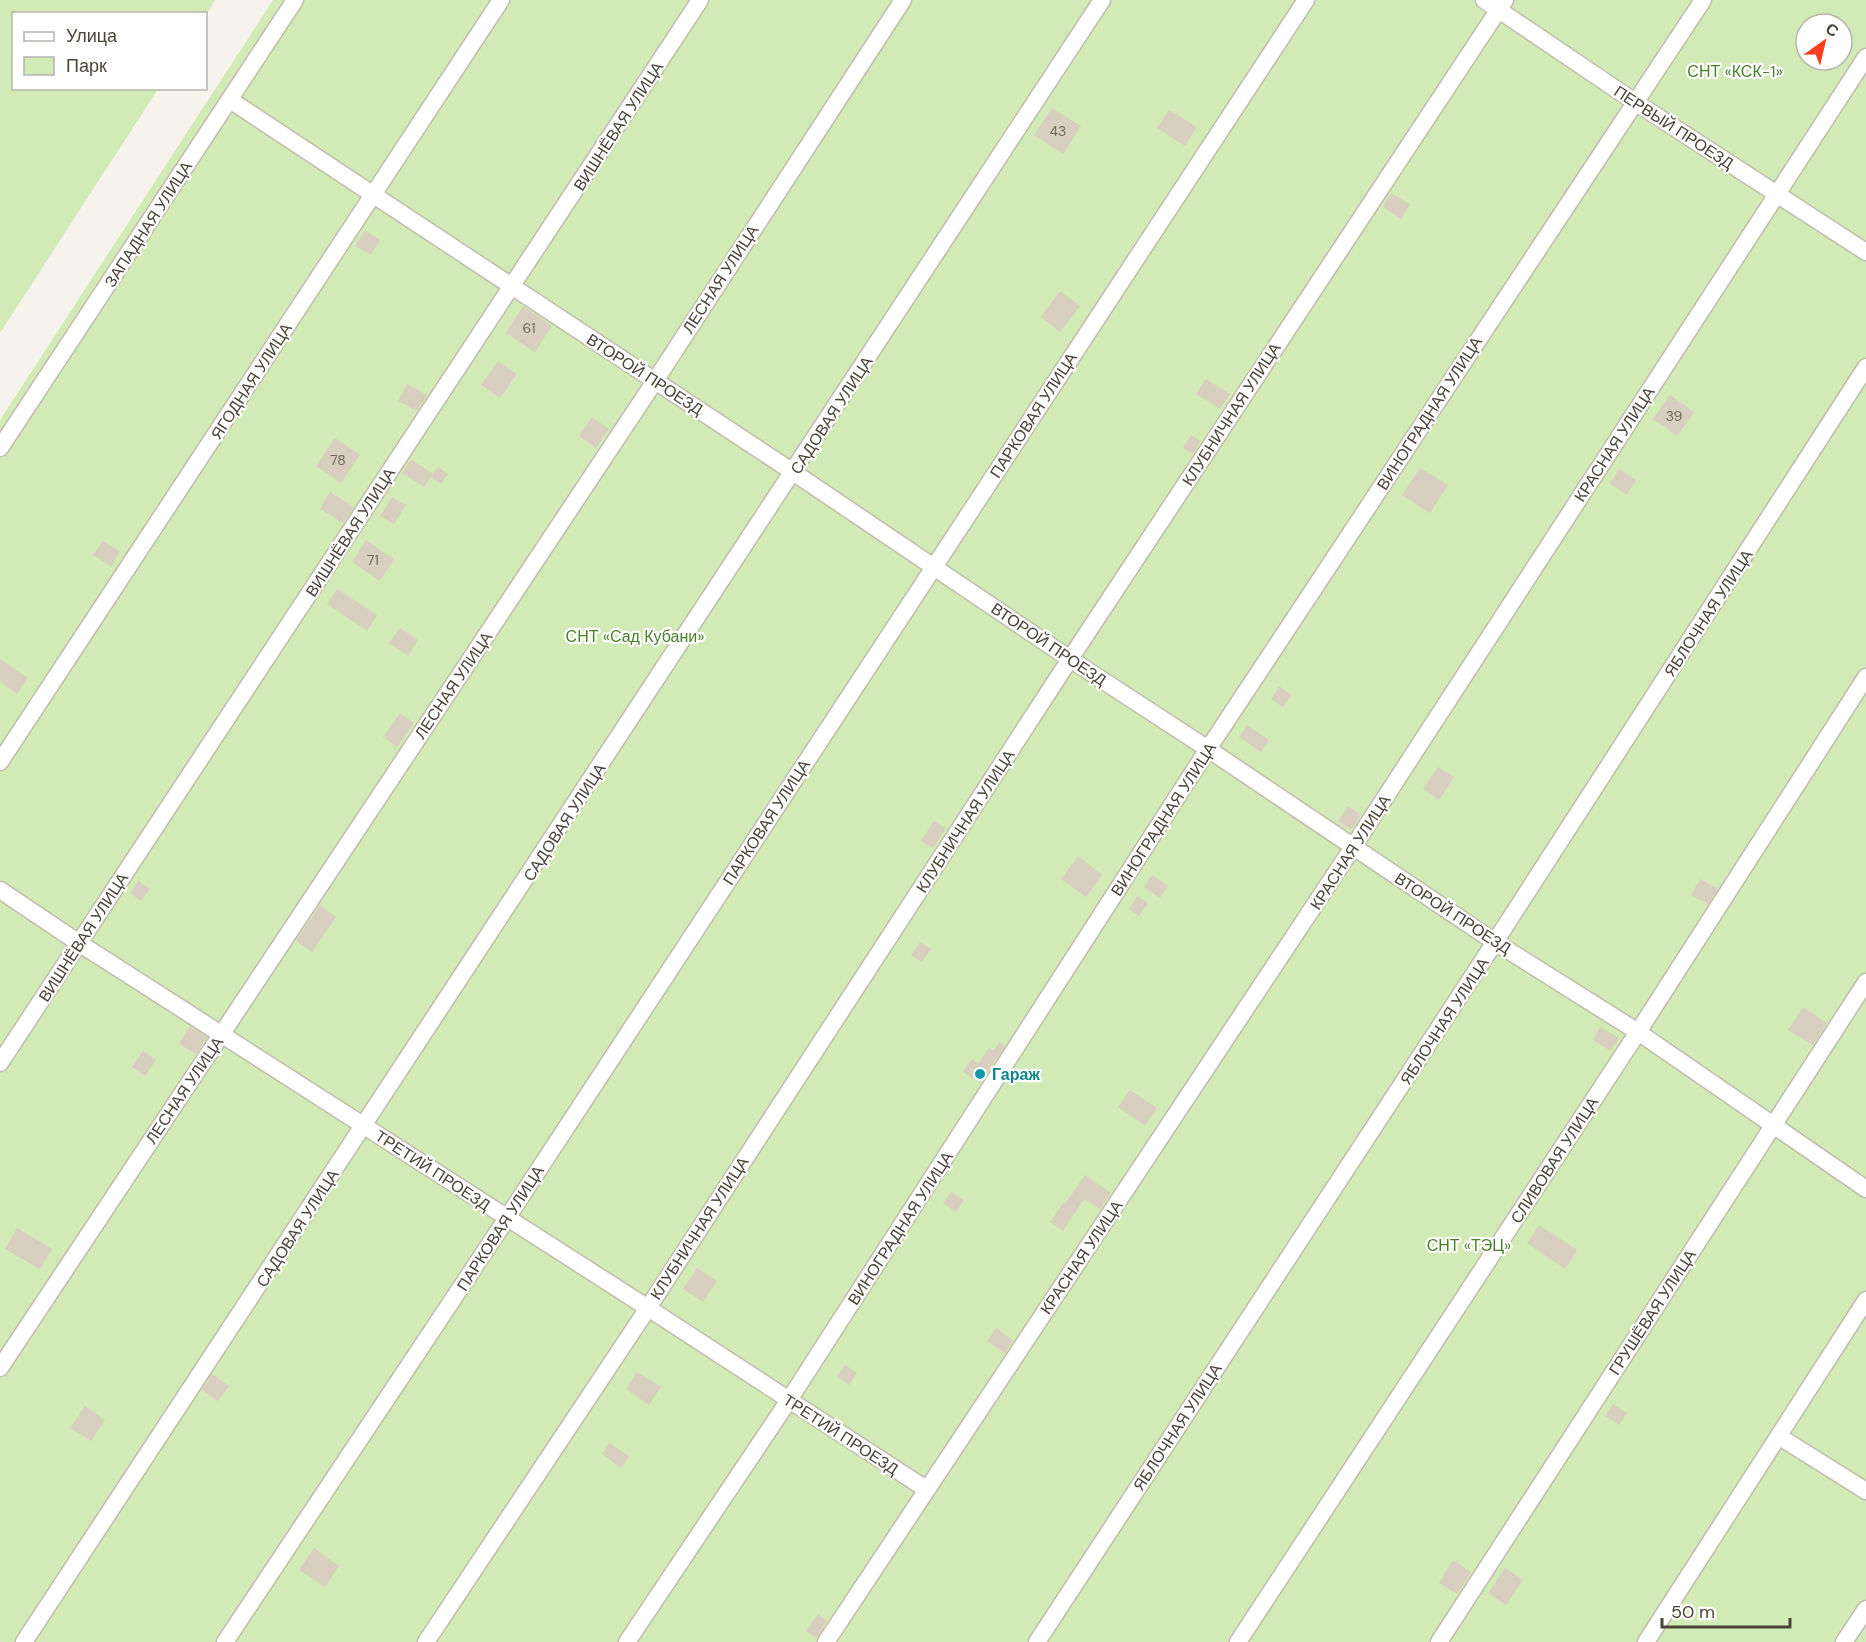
<svg xmlns="http://www.w3.org/2000/svg" width="1866" height="1642" font-family="'DM Sans',sans-serif">
	<style>
		.green { fill: #d2eab5; fill-rule: evenodd }
		.building { fill: #d8cfc1 }
		.lines { fill: none; stroke-linecap: round; stroke-linejoin: round }
		.minor-casing { stroke: #c2bbae; stroke-width: 19 }
		.minor { stroke: #fff; stroke-width: 16 }
		.culture-dot { fill: #0f9aa8; stroke: #fff; stroke-width: 2 }
		.labels { text-anchor: middle; stroke-width: 4.5; stroke-linejoin: round; paint-order: stroke }
		.number-label { font-size: 14px; fill: #6e675b }
		.park-label { font-size: 16px; fill: #4a7f2a; stroke: #fff }
		.street-label { font-size: 16px; fill: #4b4439; stroke: #fff }
		.culture-label { font-size: 16px; font-weight: bold; fill: #0d838f; stroke: #fff; text-anchor: start }
	</style>
	<rect width="100%" height="100%" fill="#f6f3ec"/>
	<g class="green">
		<polygon points="0,0 215,0 206,15 14,14 14,88 158,89 0,333"/>
		<path d="M273,0H1866V1642H0V420ZM1806,24H1842V60H1806Z"/>
	</g>
	<g class="building">
		<polygon points="1052,108 1081,126 1063,154 1034,135"/>
		<polygon points="1169,110 1197,127 1185,146 1157,128"/>
		<polygon points="1391,193 1410,204 1401,219 1383,207"/>
		<polygon points="365,230 380,240 371,255 355,246"/>
		<polygon points="1060,291 1080,306 1060,332 1041,317"/>
		<polygon points="523,306 552,326 535,352 506,333"/>
		<polygon points="498,361 517,374 500,398 481,385"/>
		<polygon points="1206,379 1230,394 1220,409 1196,394"/>
		<polygon points="407,384 427,395 417,411 398,401"/>
		<polygon points="1670,395 1694,412 1677,436 1653,419"/>
		<polygon points="592,417 609,429 596,448 579,436"/>
		<polygon points="1191,435 1201,441 1193,454 1183,448"/>
		<polygon points="335,438 360,455 341,483 316,466"/>
		<polygon points="411,459 433,474 424,487 402,473"/>
		<polygon points="438,467 448,474 441,484 431,477"/>
		<polygon points="1420,468 1448,485 1430,513 1402,495"/>
		<polygon points="1619,469 1636,480 1627,495 1610,484"/>
		<polygon points="330,492 354,507 343,523 320,509"/>
		<polygon points="392,497 406,505 394,524 380,516"/>
		<polygon points="366,540 394,559 380,581 352,562"/>
		<polygon points="103,541 120,552 111,567 93,555"/>
		<polygon points="337,589 377,615 367,631 327,604"/>
		<polygon points="400,628 418,640 408,656 389,643"/>
		<polygon points="0,659 28,678 17,694 0,682"/>
		<polygon points="1279,686 1291,695 1283,707 1271,699"/>
		<polygon points="400,713 414,723 397,747 383,737"/>
		<polygon points="1247,725 1269,740 1261,752 1239,737"/>
		<polygon points="1438,767 1454,777 1439,800 1423,789"/>
		<polygon points="1348,806 1361,815 1351,830 1338,821"/>
		<polygon points="934,821 946,828 933,848 921,841"/>
		<polygon points="1078,856 1102,875 1086,897 1061,879"/>
		<polygon points="1152,875 1168,886 1160,898 1144,887"/>
		<polygon points="1700,879 1718,889 1708,904 1691,895"/>
		<polygon points="138,881 150,889 141,901 130,893"/>
		<polygon points="1137,896 1148,903 1139,916 1129,909"/>
		<polygon points="320,905 336,917 312,952 296,941"/>
		<polygon points="920,942 931,949 922,962 911,955"/>
		<polygon points="1803,1007 1827,1023 1813,1045 1788,1030"/>
		<polygon points="190,1026 207,1037 196,1054 179,1044"/>
		<polygon points="1600,1027 1619,1038 1611,1051 1593,1040"/>
		<polygon points="999,1042 1005,1046 980,1083 963,1072 972,1059 978,1064 989,1048 994,1050"/>
		<polygon points="143,1051 156,1060 145,1076 132,1067"/>
		<polygon points="1130,1090 1157,1108 1145,1126 1118,1107"/>
		<polygon points="1085,1175 1111,1193 1100,1209 1084,1199 1063,1231 1050,1222 1063,1203 1065,1204"/>
		<polygon points="951,1192 964,1200 956,1212 943,1203"/>
		<polygon points="1539,1225 1577,1250 1565,1269 1527,1243"/>
		<polygon points="17,1228 52,1249 40,1269 5,1249"/>
		<polygon points="697,1268 717,1281 703,1302 683,1289"/>
		<polygon points="996,1328 1013,1340 1005,1353 987,1341"/>
		<polygon points="845,1365 857,1373 849,1385 837,1377"/>
		<polygon points="637,1372 661,1387 649,1405 626,1389"/>
		<polygon points="212,1374 229,1386 218,1401 202,1390"/>
		<polygon points="1613,1404 1627,1413 1619,1425 1605,1416"/>
		<polygon points="85,1406 105,1420 91,1441 70,1428"/>
		<polygon points="609,1443 629,1456 621,1468 602,1454"/>
		<polygon points="314,1548 339,1566 325,1587 299,1570"/>
		<polygon points="1453,1560 1471,1572 1457,1594 1439,1583"/>
		<polygon points="1505,1568 1523,1580 1506,1605 1488,1593"/>
		<polygon points="818,1614 827,1621 817,1638 806,1631"/>
	</g>
	<g class="lines">
		<g class="minor-casing">
			<g id="minor">
				<polyline points="1484,0 1635,102 1866,252"/>
				<polyline points="230,100 793,472 1070,659 1208,749 1495,942 1638,1032 1866,1189"/>
				<polyline points="0,448 295,0"/>
				<polyline points="0,762 501,0"/>
				<polyline points="0,890 79,943 648,1308 926,1489"/>
				<polyline points="0,1063 700,0"/>
				<polyline points="0,1368 655,381 903,0"/>
				<polyline points="1780,1437 1866,1491"/>
				<polyline points="24,1642 1102,0"/>
				<polyline points="225,1642 507,1218 1306,0"/>
				<polyline points="426,1642 648,1308 1070,659 1505,0"/>
				<polyline points="627,1642 789,1400 1208,749 1703,0"/>
				<polyline points="826,1642 1353,847 1866,57"/>
				<polyline points="1037,1642 1495,942 1866,367"/>
				<polyline points="1238,1642 1638,1032 1866,677"/>
				<polyline points="1439,1642 1866,982"/>
				<polyline points="1646,1642 1866,1300"/>
				<polyline points="1844,1642 1866,1609"/>
			</g>
		</g>
		<use href="#minor" class="minor"/>
	</g>
	<circle class="culture-dot" cx="980" cy="1074" r="6"/>
	<g class="labels">
		<g class="number-label">
			<text x="1058" y="136">43</text>
			<text x="529" y="333">61</text>
			<text x="1674" y="421">39</text>
			<text x="338" y="465">78</text>
			<text x="373" y="565">71</text>
		</g>
		<g class="park-label">
			<text x="1735" y="77">СНТ «КСК-1»</text>
			<text x="635" y="642">СНТ «Сад Кубани»</text>
			<text x="1469" y="1251">СНТ «ТЭЦ»</text>
		</g>
		<g class="street-label">
			<text transform="translate(618 126) rotate(-57)" y="6">ВИШНЁВАЯ УЛИЦА</text>
			<text transform="translate(1674 127) rotate(33)" y="6">ПЕРВЫЙ ПРОЕЗД</text>
			<text transform="translate(148 224) rotate(-57)" y="6">ЗАПАДНАЯ УЛИЦА</text>
			<text transform="translate(720 279) rotate(-57)" y="6">ЛЕСНАЯ УЛИЦА</text>
			<text transform="translate(645 374) rotate(33)" y="6">ВТОРОЙ ПРОЕЗД</text>
			<text transform="translate(251 381) rotate(-57)" y="6">ЯГОДНАЯ УЛИЦА</text>
			<text transform="translate(1429 413) rotate(-57)" y="6">ВИНОГРАДНАЯ УЛИЦА</text>
			<text transform="translate(1231 414) rotate(-57)" y="6">КЛУБНИЧНАЯ УЛИЦА</text>
			<text transform="translate(831 415) rotate(-57)" y="6">САДОВАЯ УЛИЦА</text>
			<text transform="translate(1033 415) rotate(-57)" y="6">ПАРКОВАЯ УЛИЦА</text>
			<text transform="translate(1614 444) rotate(-57)" y="6">КРАСНАЯ УЛИЦА</text>
			<text transform="translate(350 532) rotate(-57)" y="6">ВИШНЁВАЯ УЛИЦА</text>
			<text transform="translate(1708 613) rotate(-57)" y="6">ЯБЛОЧНАЯ УЛИЦА</text>
			<text transform="translate(1049 644) rotate(34)" y="6">ВТОРОЙ ПРОЕЗД</text>
			<text transform="translate(453 685) rotate(-56)" y="6">ЛЕСНАЯ УЛИЦА</text>
			<text transform="translate(1163 819) rotate(-57)" y="6">ВИНОГРАДНАЯ УЛИЦА</text>
			<text transform="translate(965 821) rotate(-57)" y="6">КЛУБНИЧНАЯ УЛИЦА</text>
			<text transform="translate(564 822) rotate(-57)" y="6">САДОВАЯ УЛИЦА</text>
			<text transform="translate(766 822) rotate(-57)" y="6">ПАРКОВАЯ УЛИЦА</text>
			<text transform="translate(1350 852) rotate(-57)" y="6">КРАСНАЯ УЛИЦА</text>
			<text transform="translate(1453 913) rotate(33)" y="6">ВТОРОЙ ПРОЕЗД</text>
			<text transform="translate(83 937) rotate(-57)" y="6">ВИШНЁВАЯ УЛИЦА</text>
			<text transform="translate(1444 1021) rotate(-57)" y="6">ЯБЛОЧНАЯ УЛИЦА</text>
			<text transform="translate(184 1090) rotate(-56)" y="6">ЛЕСНАЯ УЛИЦА</text>
			<text transform="translate(1554 1160) rotate(-57)" y="6">СЛИВОВАЯ УЛИЦА</text>
			<text transform="translate(433 1170) rotate(33)" y="6">ТРЕТИЙ ПРОЕЗД</text>
			<text transform="translate(297 1228) rotate(-57)" y="6">САДОВАЯ УЛИЦА</text>
			<text transform="translate(500 1228) rotate(-57)" y="6">ПАРКОВАЯ УЛИЦА</text>
			<text transform="translate(699 1228) rotate(-57)" y="6">КЛУБНИЧНАЯ УЛИЦА</text>
			<text transform="translate(900 1228) rotate(-57)" y="6">ВИНОГРАДНАЯ УЛИЦА</text>
			<text transform="translate(1081 1257) rotate(-56)" y="6">КРАСНАЯ УЛИЦА</text>
			<text transform="translate(1652 1312) rotate(-57)" y="6">ГРУШЁВАЯ УЛИЦА</text>
			<text transform="translate(1177 1427) rotate(-57)" y="6">ЯБЛОЧНАЯ УЛИЦА</text>
			<text transform="translate(841 1434) rotate(33)" y="6">ТРЕТИЙ ПРОЕЗД</text>
		</g>
		<g class="culture-label">
			<text x="992" y="1080">Гараж</text>
		</g>
	</g>
	<rect x="12" y="12" width="195" height="78" fill="#ffffff" stroke="#b7b4b0" stroke-width="1.5"/>
	<rect x="24" y="32" width="30" height="9" fill="#ffffff" stroke="#b7b4b0" stroke-width="1.5"/>
	<text x="66" y="42" font-size="18" fill="#4b4439">Улица</text>
	<rect x="24" y="57" width="30" height="18" fill="#d2eab5" stroke="#b7b4b0" stroke-width="1.5"/>
	<text x="66" y="72" font-size="18" fill="#4b4439">Парк</text>
	<g transform="translate(1824 42) rotate(34)"><circle r="28" fill="#ffffff" stroke="#b7b4b0" stroke-width="1.5"/>
	<path d="M0-4.5L10 22L0 15L-10 22Z" fill="#fc3f1d"/>
	<text y="-9" font-size="16" font-weight="bold" text-anchor="middle" fill="#4b4439">С</text>
	</g>
	<path d="M1662 1618v9h128v-9" fill="none" stroke="#4b4439" stroke-width="3"/>
	<text x="1671" y="1618" font-size="18" fill="#4b4439" stroke="#ffffff" stroke-width="4.5" paint-order="stroke">50 m</text>
</svg>
